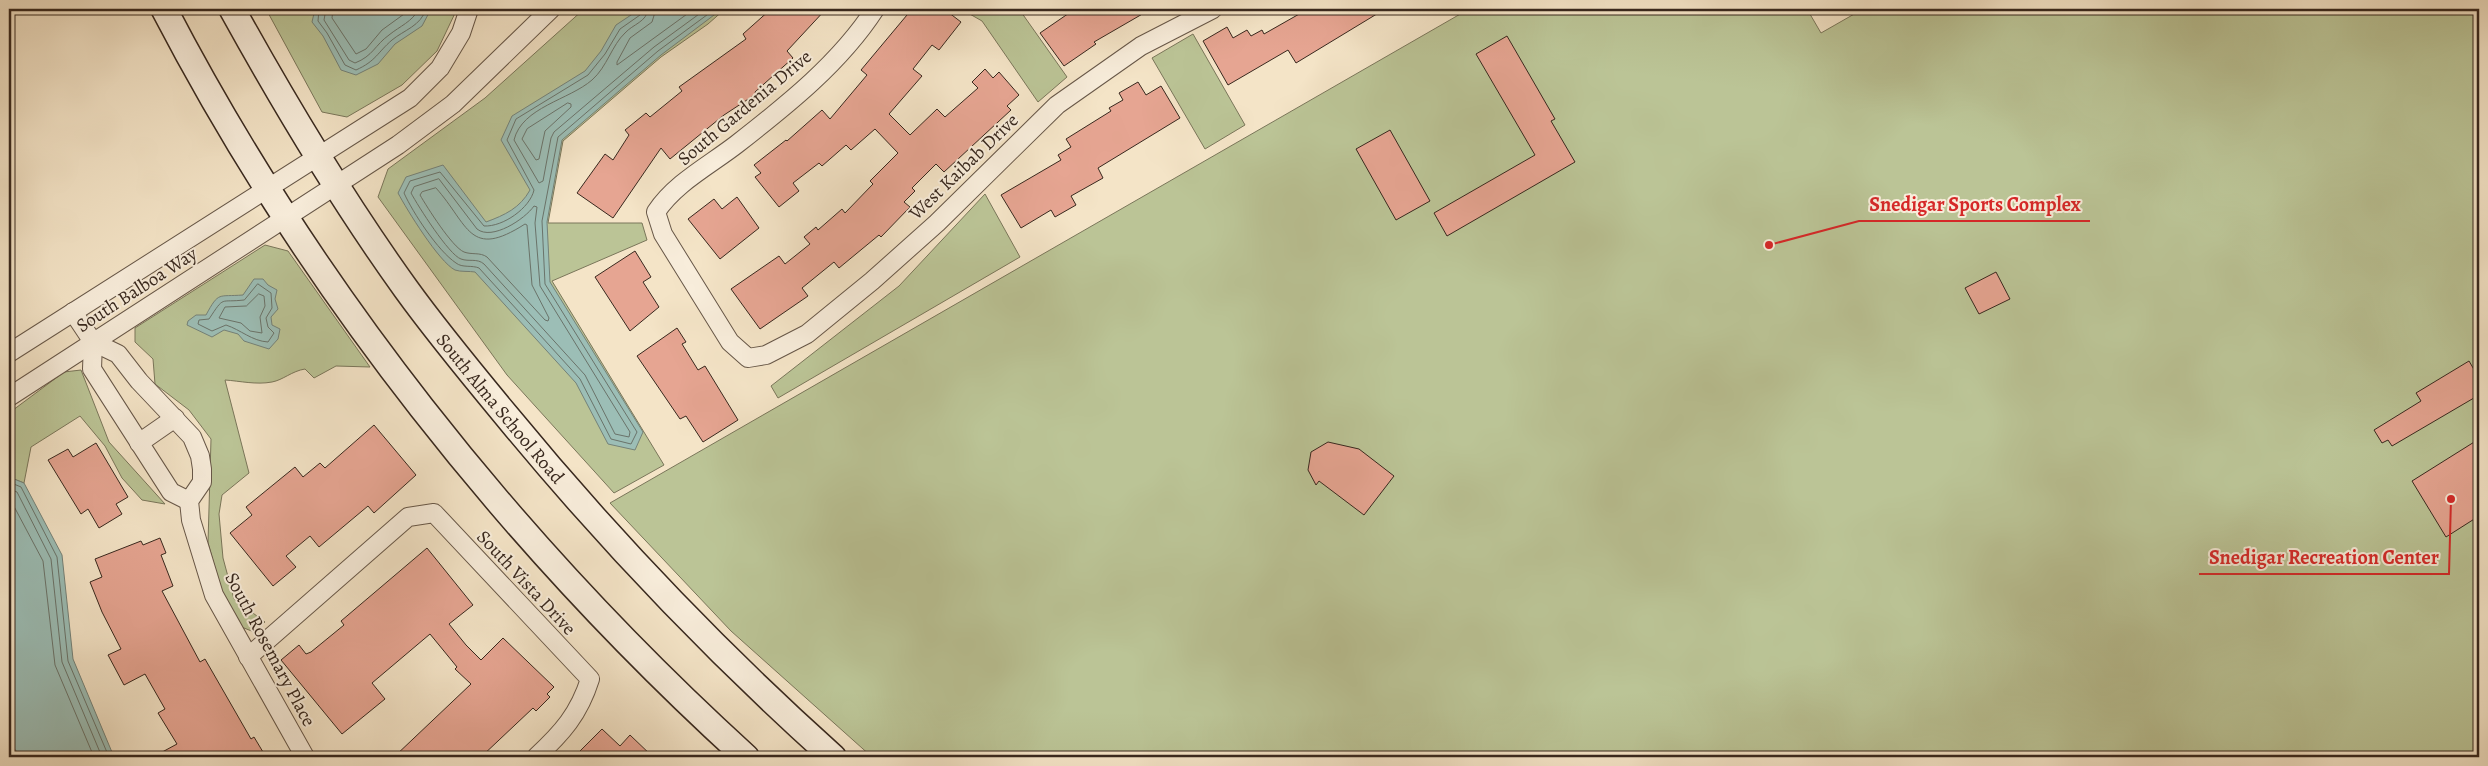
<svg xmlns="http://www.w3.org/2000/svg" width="2488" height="766" font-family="Alegreya,serif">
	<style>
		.green { fill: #bbc496; stroke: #7a765a }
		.water { fill: #9cbeb6; stroke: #748279 }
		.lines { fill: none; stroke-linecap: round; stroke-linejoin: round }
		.shore { stroke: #6a736a; stroke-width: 1 }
		.building { fill: #e6a592; stroke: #38281e }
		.minor-casing { stroke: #675748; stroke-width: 20 }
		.secondary-casing { stroke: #38281e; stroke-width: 28 }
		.minor { stroke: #f8eddb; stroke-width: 18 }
		.secondary { stroke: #f8eddb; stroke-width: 25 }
		.labels { text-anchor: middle; stroke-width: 4; stroke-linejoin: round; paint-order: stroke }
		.street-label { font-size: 19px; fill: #38281e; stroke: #f8eddb }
		.leader { fill: none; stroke: #d62828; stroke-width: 2 }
		.callout-dot { fill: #d62828; stroke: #f8eddb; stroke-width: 2 }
		.callout-label { font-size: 20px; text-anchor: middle; font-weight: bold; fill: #d62828; stroke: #f8eddb; stroke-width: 4; stroke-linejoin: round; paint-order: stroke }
	</style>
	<rect width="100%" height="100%" fill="#f4e4c7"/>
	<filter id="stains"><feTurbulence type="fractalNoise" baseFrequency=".004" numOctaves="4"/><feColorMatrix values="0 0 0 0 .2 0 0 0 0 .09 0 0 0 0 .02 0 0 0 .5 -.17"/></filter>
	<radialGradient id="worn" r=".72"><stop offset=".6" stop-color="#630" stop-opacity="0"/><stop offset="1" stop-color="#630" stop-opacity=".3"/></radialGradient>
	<g class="green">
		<polygon points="266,9 457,9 437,51 402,85 347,117 322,112"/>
		<polygon points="584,9 725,9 708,24 661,57 563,141 548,223 642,223 647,240 552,281 664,465 614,493 507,375 378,197 388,169 485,98"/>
		<polygon points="961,9 1019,9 1067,77 1038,102 982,21"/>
		<polygon points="1469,9 1807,9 1821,33 1863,9 2479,9 2479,757 872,757 731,631 610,503"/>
		<polygon points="1193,34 1245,125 1205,149 1152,58"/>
		<polygon points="985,194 1020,257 778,398 771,386 899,286"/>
		<path d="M265,245L288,251L370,367L336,366L314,378L305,369C292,371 283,380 272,382C256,385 240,381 225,380L249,473L222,495L219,514L223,558L234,599L265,622L254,632L239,626L223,596L208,543L211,439L189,410L155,384L153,359L135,342V328Z"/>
		<polygon points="81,370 109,442 165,504 142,500 122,478 105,446 80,416 31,447 24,483 9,477 9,413 64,372"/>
	</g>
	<g class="water">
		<polygon points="315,9 431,9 422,26 395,44 378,64 356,75 341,70 323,36 312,22"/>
		<path d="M640,9H722L661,55L562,140L547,222L550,282L643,432L635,450L608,444L576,383L475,272C470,271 460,272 455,270C439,262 407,210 398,193L406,177L443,165L486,222C505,215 520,208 530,190L501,140L512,116L585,71L601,51L616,25Z"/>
		<path d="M254,279H263L268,285L277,290L275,299L278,309L271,317L272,325L280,329L278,339L269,349L244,341L238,334L224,330L212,337L187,325L188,321L196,315H206C219,291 218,297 243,295Z"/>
		<polygon points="9,477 24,483 62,555 73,659 114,757 21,757 9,742"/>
	</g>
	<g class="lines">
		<g class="shore">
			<path d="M319,9L318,21L327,33L345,65L356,70C376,61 377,53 392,40C404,30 421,26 426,9"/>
			<path d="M326,9L324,20L349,60L355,63C373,56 375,45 389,35C400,26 412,22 419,9"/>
			<polyline points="333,9 332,18 356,54 366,49 382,30 411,9"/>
			<path d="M642,9L640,15L620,29L605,54L588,75L516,119L507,140L534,190C530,208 503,227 484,226L440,172L410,181L404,193C413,213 438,251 456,263C462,268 472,265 479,268L580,379L611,439L631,444L637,432L545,284L542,221L558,137L658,51L715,9"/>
			<path d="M648,9C647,22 633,24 625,33C612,45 607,67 592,80C569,100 522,107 514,140L539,183L543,181L551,138L554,132L654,47L706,9"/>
			<polyline points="656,9 652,22 630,38 617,62 617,65 694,9"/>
			<polygon points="568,103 571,104 571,107 545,131 539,159 536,160 522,139 527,129"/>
			<path d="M439,179L477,229C492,241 525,219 534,206L537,207L535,223L540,286L630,432L629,437L615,434L585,375L484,264C477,258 469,262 461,259C449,255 418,206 411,193L414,187Z"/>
			<path d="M436,188C469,225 469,260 525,224L527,225L532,285L549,318L548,321L545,320L487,257C480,252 472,255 464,252C452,247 427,207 420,195L422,192Z"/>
			<path d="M258,284L271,293L272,308L266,318L268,327L274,333L268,342C252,341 241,330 226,325L212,331L198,324L199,320L209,319C225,295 219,303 244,300Z"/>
			<polygon points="259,294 264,296 265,306 260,317 262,333 250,331 241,323 219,318 225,307 246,306"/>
			<polyline points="9,482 21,487 57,557 68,661 109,757"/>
			<polyline points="9,489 17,492 51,559 62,662 102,757"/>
			<polyline points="9,497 43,561 55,665 94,757"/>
		</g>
	</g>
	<g class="building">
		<polygon points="771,9 826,9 787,51 793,58 755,92 756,94 724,115 670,159 661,148 613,218 577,193 605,154 613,160 629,135 625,130 646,113 650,117 682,91 679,87 746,39 743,34"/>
		<polygon points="912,9 944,9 961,22 939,50 932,45 913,69 922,76 889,114 910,135 937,109 945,117 978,88 972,82 985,69 993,78 999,72 1019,95 1007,106 1011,110 944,172 936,164 912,188 915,191 904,202 910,207 881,237 879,235 839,268 834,262 802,288 808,296 760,329 731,289 779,256 785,264 810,244 804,237 816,227 818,230 842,209 845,213 873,184 870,181 898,153 875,129 851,150 846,145 822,166 819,163 793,183 799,191 779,207 755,177 761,173 754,165 786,140 787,141 822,110 830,119 867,75 861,70"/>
		<polygon points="1075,9 1151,9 1094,42 1096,44 1064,66 1040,33"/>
		<polygon points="1308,9 1385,9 1296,63 1288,50 1228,85 1203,41 1227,27 1233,38 1247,30 1251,36 1262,30 1264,34"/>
		<polygon points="1507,36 1555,119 1551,121 1575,162 1447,236 1434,213 1535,155 1476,54"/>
		<polygon points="1138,82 1146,95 1161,86 1180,118 1098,168 1103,178 1071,196 1076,205 1055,217 1051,210 1021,228 1001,195 1061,160 1058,155 1071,147 1066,139 1111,111 1109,108 1123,100 1119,93"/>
		<polygon points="1390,130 1430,201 1396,220 1356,149"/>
		<polygon points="737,197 759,228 720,259 688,219 714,199 722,209"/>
		<polygon points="635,251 651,277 643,282 659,307 630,331 595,277"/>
		<polygon points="1996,272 2010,299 1979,314 1965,288"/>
		<polygon points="677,328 686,342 682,344 698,370 705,366 738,420 703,442 686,416 680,419 637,356"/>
		<polygon points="2469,361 2479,378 2479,395 2392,446 2388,440 2382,443 2374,430 2421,401 2416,393"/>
		<polygon points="374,425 416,475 374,513 368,506 319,547 310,536 286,556 296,567 273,586 230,533 252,515 246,507 295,467 303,477 320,463 325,468"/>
		<polygon points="2479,439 2479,516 2446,537 2412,481"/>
		<polygon points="1328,442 1359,449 1394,476 1364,515 1319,481 1316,485 1308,470 1311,452"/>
		<polygon points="96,443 128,497 116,504 122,514 99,528 88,509 81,514 48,460 68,449 73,457"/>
		<polygon points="160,538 166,553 161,555 173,586 162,591 200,662 205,659 251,739 254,737 266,757 153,757 177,744 158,713 165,709 145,674 124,685 108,655 121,649 102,612 90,582 102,577 95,559 141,541 143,545"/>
		<polygon points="427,548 473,605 449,624 466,645 481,660 503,638 554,687 547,694 550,697 536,711 533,708 481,757 394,757 471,684 455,669 457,667 430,634 372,683 385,699 342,734 281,660 299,645 306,654 311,652 344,625 341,621"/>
		<polygon points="602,729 620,746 630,735 653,757 574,757"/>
	</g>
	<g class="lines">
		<g class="minor-casing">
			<g id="minor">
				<path d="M875,9C840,63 787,105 737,144C710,165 675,183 656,212L663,234L730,342L748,358L766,355L807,334L872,281L937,223L1057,105L1141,46L1213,9"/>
				<polyline points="73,312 93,342 118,354 139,381 192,437 200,456 202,469 202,482 189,501 191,520 214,595 305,757"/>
				<polyline points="93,342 92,369 171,492 189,501"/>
				<polyline points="9,353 410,98 440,68 461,33 469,9"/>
				<polyline points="9,397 398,145 453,104 551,9"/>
				<polyline points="139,443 175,418"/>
				<path d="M248,657L408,517L434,513L590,679C579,714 562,733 536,757"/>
			</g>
		</g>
		<g class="secondary-casing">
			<g id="secondary">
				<path d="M164,9C309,288 513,545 746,757"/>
				<path id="s1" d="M232,9C285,105 342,200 406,289C437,332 471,373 505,414C606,537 715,651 833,757"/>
			</g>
		</g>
		<use href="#minor" class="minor"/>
		<use href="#secondary" class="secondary"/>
	</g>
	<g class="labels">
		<g class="street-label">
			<text transform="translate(744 107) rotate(-40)" y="7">South Gardenia Drive</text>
			<text transform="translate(963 166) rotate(-44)" y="7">West Kaibab Drive</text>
			<text transform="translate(136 289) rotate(-33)" y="7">South Balboa Way</text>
			<text dy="7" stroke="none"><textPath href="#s1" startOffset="482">South Alma School Road</textPath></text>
			<text transform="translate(527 582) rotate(47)" y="7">South Vista Drive</text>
			<text transform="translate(271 649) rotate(62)" y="7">South Rosemary Place</text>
		</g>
	</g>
	<path class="leader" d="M1769 245L1859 221H2090M2451 499L2449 574H2199"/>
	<g class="callout-dot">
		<circle cx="1769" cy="245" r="5"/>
		<circle cx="2451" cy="499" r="5"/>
	</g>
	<g class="callout-label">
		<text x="1975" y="211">Snedigar Sports Complex</text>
		<text x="2324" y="564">Snedigar Recreation Center</text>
	</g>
	<rect width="2488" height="766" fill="none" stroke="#f4e4c7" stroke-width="30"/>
	<rect x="10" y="10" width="2468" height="746" fill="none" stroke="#38281e" stroke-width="2.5"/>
	<rect x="15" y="15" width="2458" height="736" fill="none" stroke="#38281e"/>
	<rect width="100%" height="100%" filter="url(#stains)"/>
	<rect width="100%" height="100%" fill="url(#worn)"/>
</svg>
